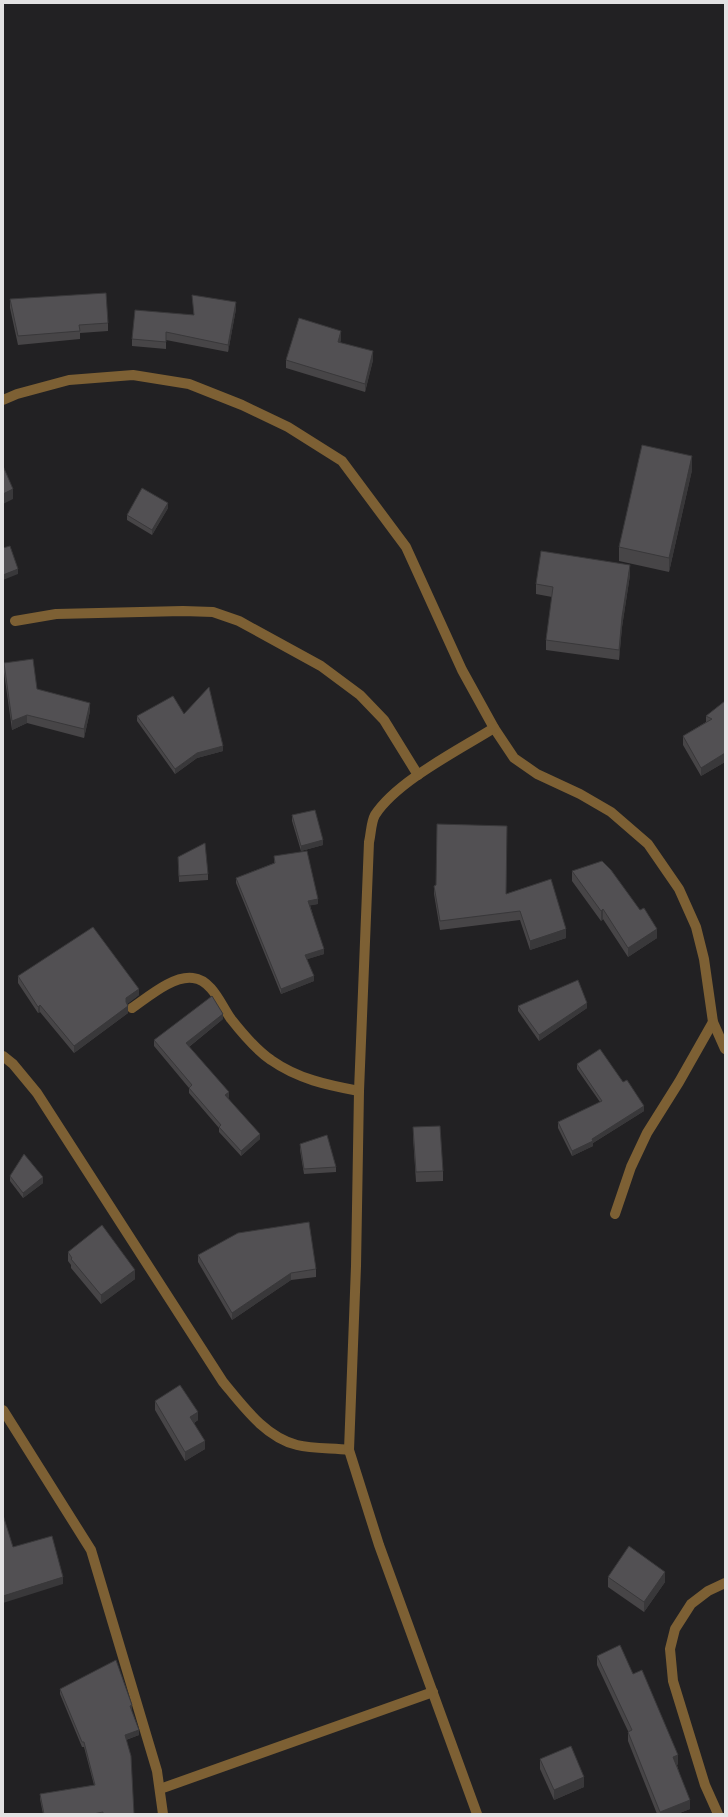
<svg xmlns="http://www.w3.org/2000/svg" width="728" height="1817" font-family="Karla,sans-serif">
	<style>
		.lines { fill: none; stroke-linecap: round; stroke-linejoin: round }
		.minor { stroke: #7d6034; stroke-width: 10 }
		.wall { fill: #474547 }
		.shaded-wall { fill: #39383a }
		.building { fill: #525053; stroke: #39383a }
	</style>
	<rect width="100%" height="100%" fill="#222123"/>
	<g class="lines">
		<g class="minor">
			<polyline points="3,400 17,394 69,380 133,375 189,384 242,405 288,427 342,461 406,547 462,670 494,728 514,758 537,774 580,794 611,812 648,844 679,889 696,927 704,959 713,1022 725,1049"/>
			<polyline points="15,621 56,614 183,611 213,612 239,621 321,666 360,695 384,720 418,775"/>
			<path d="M132,1008C147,998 173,975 193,978C212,980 221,1005 231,1019C242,1033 256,1050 271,1060C298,1079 327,1085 359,1091"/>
			<path d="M3,1056L13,1064L37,1093L223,1382C243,1406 265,1437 297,1445C313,1449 333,1448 349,1450"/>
			<polyline points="615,1214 631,1167 647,1133 679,1082 713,1022"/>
			<polyline points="3,1410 91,1550 157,1771 163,1814"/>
			<polyline points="160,1789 433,1692"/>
			<path d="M477,1814L379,1545L349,1450L356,1266L359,1091L369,842C371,834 371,822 375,815C397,781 459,750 494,728"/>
			<polyline points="718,1814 705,1785 673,1681 670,1649 675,1629 691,1604 708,1591 725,1583"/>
		</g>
	</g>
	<g class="wall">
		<polygon points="192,295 236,309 228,352 166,340 166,349 132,346 132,339 194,315"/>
		<polygon points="10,299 108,323 108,331 80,333 80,339 18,345 10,308"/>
		<polygon points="341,339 340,343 373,360 365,392 286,368 286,360"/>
		<polygon points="692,470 669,572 619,561 619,547"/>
		<polygon points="168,508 152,535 127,520 127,515"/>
		<polygon points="630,575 622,627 619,660 546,650 546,640 552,597 536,594 536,584"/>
		<polygon points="4,663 37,689 90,711 84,738 27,723 12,730 4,672"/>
		<polygon points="725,701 725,762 701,776 683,745 683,736 706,722 706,716"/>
		<polygon points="184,714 223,751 197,758 175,774 137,721 137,716"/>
		<polygon points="292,815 323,845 301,851 292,821"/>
		<polygon points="274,856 318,904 310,905 324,954 307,959 314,981 281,994 236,883 236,878 274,863"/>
		<polygon points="178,862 208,874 208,880 179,882"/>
		<polygon points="572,871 657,938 628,957 603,919 601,921 572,881"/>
		<polygon points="434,886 506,894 566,938 530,950 520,920 440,930 434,894"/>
		<polygon points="18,976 139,995 127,1004 128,1013 74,1053 40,1012 38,1013 18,983"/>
		<polygon points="518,1006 587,1008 539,1041 518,1011"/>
		<polygon points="223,1019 189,1047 229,1097 228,1098 260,1139 241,1156 219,1132 219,1128 189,1093 189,1088 154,1046 154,1040"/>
		<polygon points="577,1064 644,1111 593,1143 593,1146 572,1156 558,1128 558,1122 600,1102 577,1069"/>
		<polygon points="413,1127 443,1171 443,1181 416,1182 413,1137"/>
		<polygon points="300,1144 336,1167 336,1172 304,1174 300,1150"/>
		<polygon points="10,1176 43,1183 23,1198 10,1181"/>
		<polygon points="68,1252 135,1279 101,1304 71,1268 71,1265 68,1261"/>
		<polygon points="198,1255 316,1269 316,1277 291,1280 232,1320 198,1262"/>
		<polygon points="155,1401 198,1420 194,1423 205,1449 185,1461 155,1410"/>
		<polygon points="608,1577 665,1582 644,1612 608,1587"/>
		<polygon points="597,1656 633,1674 678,1764 677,1765 690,1809 677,1814 657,1814 628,1741 628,1731 597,1665"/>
		<polygon points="60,1689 132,1710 131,1711 139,1735 126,1740 134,1814 43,1814 40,1799 40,1794 94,1785 84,1747 82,1747 60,1694"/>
		<polygon points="540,1759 584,1787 554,1800 540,1769"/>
	</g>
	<g class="shaded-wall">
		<polygon points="236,302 236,309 228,352 228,345"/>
		<polygon points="341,331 341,339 338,351 338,342"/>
		<polygon points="373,351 373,360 365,392 365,384"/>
		<polygon points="692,456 692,470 669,572 669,558"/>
		<polygon points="13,489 13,499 3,504 3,494"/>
		<polygon points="168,503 168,508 152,535 152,530"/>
		<polygon points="630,565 630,575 622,627 619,660 619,650 622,617"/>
		<polygon points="18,569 18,574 3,580 3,575"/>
		<polygon points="90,703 90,711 84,738 84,729"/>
		<polygon points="27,715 27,723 12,730 12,721"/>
		<polygon points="223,746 223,751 197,758 175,774 175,769 197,753"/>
		<polygon points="725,753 725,762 701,776 701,768"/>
		<polygon points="323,840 323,845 301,851 301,846"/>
		<polygon points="318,899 318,904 308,906 308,901"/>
		<polygon points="603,909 603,919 601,921 601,911"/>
		<polygon points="566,929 566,938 530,950 530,941"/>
		<polygon points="657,929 657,938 628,957 628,948"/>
		<polygon points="324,949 324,954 305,960 305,955"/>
		<polygon points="314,976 314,981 281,994 281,989"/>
		<polygon points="139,989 139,995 126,1005 128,1006 128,1013 74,1053 74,1046 126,1002 126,998"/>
		<polygon points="587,1003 587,1008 539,1041 539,1035"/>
		<polygon points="40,1005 40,1012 38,1013 38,1007"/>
		<polygon points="223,1014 223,1019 186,1049 186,1043"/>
		<polygon points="229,1092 229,1097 225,1100 225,1095"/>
		<polygon points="644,1106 644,1111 593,1143 593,1146 572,1156 572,1151"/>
		<polygon points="260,1134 260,1139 241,1156 241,1151"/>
		<polygon points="43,1177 43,1183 23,1198 23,1193"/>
		<polygon points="135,1270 135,1279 101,1304 101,1295"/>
		<polygon points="291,1273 291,1280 232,1320 232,1313"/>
		<polygon points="198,1412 198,1420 190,1425 190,1417"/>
		<polygon points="205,1441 205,1449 185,1461 185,1452"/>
		<polygon points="665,1572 665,1582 644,1612 644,1602"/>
		<polygon points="63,1577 63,1584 3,1603 3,1596"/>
		<polygon points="132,1705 132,1710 130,1711 130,1706"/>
		<polygon points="139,1730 139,1735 125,1740 125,1735"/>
		<polygon points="678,1755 678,1764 673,1766 673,1757"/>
		<polygon points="584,1777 584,1787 554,1800 554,1790"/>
		<polygon points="690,1800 690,1809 677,1814 660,1814 660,1812"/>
	</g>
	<g class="building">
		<polygon points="106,293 108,323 79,325 80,331 18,336 10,299"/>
		<polygon points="192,295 236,302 228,345 166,332 166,342 132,339 135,310 194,315"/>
		<polygon points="299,318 341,331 338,342 373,351 365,384 286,360"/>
		<polygon points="642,445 692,456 669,558 619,547"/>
		<polygon points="3,466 13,489 3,494"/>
		<polygon points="142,488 168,503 152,530 127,515"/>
		<polygon points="10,546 18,569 3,575 3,548"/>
		<polygon points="541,551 630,565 622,617 619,650 546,640 553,587 536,584"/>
		<polygon points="33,659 37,689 90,703 84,729 27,715 12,721 4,663"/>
		<polygon points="209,687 223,746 197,753 175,769 137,716 173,696 184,714"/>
		<polygon points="725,701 725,753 701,768 683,736 712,719 706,716"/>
		<polygon points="315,810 323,840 301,846 292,815"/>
		<polygon points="437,824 507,826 506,894 551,879 566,929 530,941 520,911 440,921 434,886 436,885"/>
		<polygon points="205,843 208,874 179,876 178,857"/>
		<polygon points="307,851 318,899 308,901 324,949 305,955 314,976 281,989 236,878 275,863 274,856"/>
		<polygon points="602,861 611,870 640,910 644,908 657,929 628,948 603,909 601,911 572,871"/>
		<polygon points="93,927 139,989 126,998 126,1002 128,1006 74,1046 40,1005 38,1007 18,976"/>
		<polygon points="578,980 587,1003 539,1035 518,1006"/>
		<polygon points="212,996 223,1014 186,1043 229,1092 225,1095 260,1134 241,1151 219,1127 221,1125 189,1088 192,1085 154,1040"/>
		<polygon points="600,1049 623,1082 627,1080 644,1106 592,1139 593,1141 572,1151 558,1122 602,1101 577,1064"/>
		<polygon points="440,1126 443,1171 416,1172 413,1127"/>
		<polygon points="327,1135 336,1167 304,1169 300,1144"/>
		<polygon points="24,1154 43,1177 23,1193 10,1176"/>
		<polygon points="309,1222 316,1269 291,1273 232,1313 198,1255 238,1233"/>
		<polygon points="102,1225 135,1270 101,1295 71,1259 72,1258 68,1252"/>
		<polygon points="180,1385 198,1412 190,1417 205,1441 185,1452 155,1401"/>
		<polygon points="3,1515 13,1547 52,1536 63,1577 3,1596"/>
		<polygon points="629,1546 665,1572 644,1602 608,1577"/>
		<polygon points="620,1645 633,1674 642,1670 678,1755 673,1757 690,1800 660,1812 628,1732 632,1730 597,1656"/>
		<polygon points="116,1660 132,1705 130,1706 139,1730 125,1735 131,1756 134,1814 103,1814 103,1812 93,1814 44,1814 40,1794 95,1785 84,1742 82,1742 60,1689"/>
		<polygon points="571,1746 584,1777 554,1790 540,1759"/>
	</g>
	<rect width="728" height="1817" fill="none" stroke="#e3e2e3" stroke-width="8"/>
</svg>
